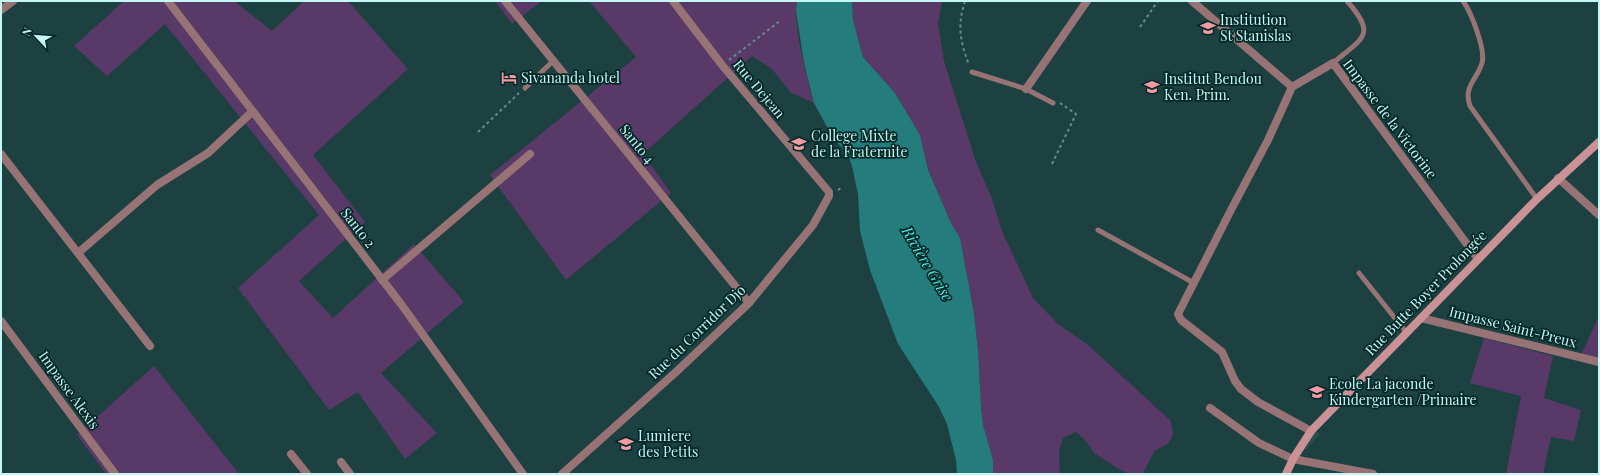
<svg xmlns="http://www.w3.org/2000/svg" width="1600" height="475" font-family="'Playfair Display',serif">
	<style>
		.built { fill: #264f4e }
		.green { fill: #583967 }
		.water { fill: #247d7c }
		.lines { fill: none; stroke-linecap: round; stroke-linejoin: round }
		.path { stroke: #638e8c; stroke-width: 2; stroke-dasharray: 3 3; stroke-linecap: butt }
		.lane { stroke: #977375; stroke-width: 5 }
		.street { stroke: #977375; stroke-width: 8 }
		.secondary { stroke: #ca9196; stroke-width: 8 }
		.labels { text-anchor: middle; stroke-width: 3.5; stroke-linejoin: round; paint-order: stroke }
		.poi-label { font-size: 14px; fill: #c4f7f5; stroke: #012727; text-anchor: start }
		.street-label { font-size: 14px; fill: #c4f7f5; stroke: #012727 }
		.water-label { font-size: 15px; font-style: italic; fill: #4cefec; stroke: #012727 }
	</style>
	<rect width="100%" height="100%" fill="#1c4140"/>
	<polygon class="built" points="1316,431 1320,434 1306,450 1302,447"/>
	<g class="green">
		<polygon points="124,1 234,1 272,31 304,1 348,1 408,69 313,155 365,222 299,281 333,318 414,244 464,302 381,373 437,433 405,459 358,392 329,410 238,288 319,215 165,24 107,76 74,46"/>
		<polygon points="495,1 542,1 512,24"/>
		<path d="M589,1H797C793,30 807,75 814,103L790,92L772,69L752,56L643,154L671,193L566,280L490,175L636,57Z"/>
		<polygon points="852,1 942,1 938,24 944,61 976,162 991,196 1002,231 1033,298 1058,324 1088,345 1171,421 1173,434 1168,444 1155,450 1143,473 1129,474 1117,468 1094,453 1086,441 1076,432 1063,438 1059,451 1060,474 993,474 993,460 983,425 981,407 978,351 974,313 960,238 951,223 928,170 920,135 895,93 863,57 853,20"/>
		<polygon points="1599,316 1599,358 1581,355"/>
		<polygon points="1484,338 1553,356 1544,398 1581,410 1574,441 1551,437 1543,474 1506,474 1521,396 1470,383"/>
		<polygon points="154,366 239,474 106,474 77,435"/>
	</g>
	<polygon class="water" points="797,1 852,1 853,20 863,57 895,93 920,135 928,170 951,223 960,238 974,313 978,351 981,407 983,425 993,460 993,474 957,474 956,460 947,424 939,407 898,344 870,270 860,231 858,194 852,166 848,155 832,136 814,103 804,63 796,11"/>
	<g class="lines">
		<g class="path">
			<path d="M965,1C957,27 960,40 969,65"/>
			<polyline points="1140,27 1158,1"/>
			<polyline points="729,60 780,21"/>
			<polyline points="478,132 519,93"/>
			<polyline points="1052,164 1076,114 1060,103"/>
			<polyline points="838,190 842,187"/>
		</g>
		<g class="lane">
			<path d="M1463,1C1471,12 1486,50 1482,63C1477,80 1463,86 1470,106L1537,199"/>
			<path d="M1333,63C1362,38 1378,36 1347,1"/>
			<polyline points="972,72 1026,89 1053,103"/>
			<polyline points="525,88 553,61"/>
			<polyline points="1098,230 1194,283"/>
			<polyline points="1359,273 1406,332"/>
		</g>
		<g class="street">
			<polyline points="168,1 401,304 523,474"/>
			<polyline points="505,1 749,303"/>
			<polyline points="1192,1 1292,87"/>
			<polyline points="1,10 13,1"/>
			<polyline points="1026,89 1087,1"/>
			<polyline points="1,154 150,346"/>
			<polyline points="1558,178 1599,215"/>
			<polyline points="78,253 157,185 208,153 252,112"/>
			<polyline points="382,280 530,154"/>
			<polyline points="1421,318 1599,362"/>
			<polyline points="1,321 115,474"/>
			<polyline points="1210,408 1259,443 1293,459 1373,474"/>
			<polyline points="1311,431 1258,402 1241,389 1235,381 1222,352 1181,320 1178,314 1232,208 1268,140 1292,87 1333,63 1478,259"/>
			<polyline points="291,454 307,474"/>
			<polyline points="341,462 350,474"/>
			<polyline points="562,474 676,372 749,303 813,225 829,196 829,192 722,65 673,1"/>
		</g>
		<polyline class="secondary" points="1286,474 1293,459 1311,431 1537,199 1599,142"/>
	</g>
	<defs>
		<g id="school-bare" transform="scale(1.2)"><path d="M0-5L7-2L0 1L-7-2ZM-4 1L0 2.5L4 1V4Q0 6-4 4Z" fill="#f49aa3" stroke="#012727" stroke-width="2.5" paint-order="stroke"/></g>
		<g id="hotel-bare" transform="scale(1.2)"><path d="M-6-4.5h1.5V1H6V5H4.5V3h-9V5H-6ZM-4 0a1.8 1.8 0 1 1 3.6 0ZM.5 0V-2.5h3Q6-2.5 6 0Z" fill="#f49aa3" stroke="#012727" stroke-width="2.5" paint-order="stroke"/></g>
	</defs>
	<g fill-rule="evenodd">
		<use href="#school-bare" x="1208" y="28"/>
		<use href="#hotel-bare" x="509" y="78"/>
		<use href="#school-bare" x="1152" y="87"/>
		<use href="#school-bare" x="799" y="144"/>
		<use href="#school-bare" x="1317" y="392"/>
		<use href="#school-bare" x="626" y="444"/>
	</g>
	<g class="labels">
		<g class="poi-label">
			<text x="1220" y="25">Institution<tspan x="1220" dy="16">St Stanislas</tspan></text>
			<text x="521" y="83">Sivananda hotel</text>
			<text x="1164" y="84">Institut Bendou<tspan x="1164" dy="16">Ken. Prim.</tspan></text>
			<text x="811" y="141">College Mixte<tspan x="811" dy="16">de la Fraternite</tspan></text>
			<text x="1329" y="389">Ecole La jaconde<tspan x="1329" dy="16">Kindergarten /Primaire</tspan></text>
			<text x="638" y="441">Lumiere<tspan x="638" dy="16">des Petits</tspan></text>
		</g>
		<g class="street-label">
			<text transform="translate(759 89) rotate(50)" y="5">Rue Dejean</text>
			<text transform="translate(1390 119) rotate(53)" y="5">Impasse de la Victorine</text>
			<text transform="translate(637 144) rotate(51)" y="5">Santo 4</text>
			<text transform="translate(358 228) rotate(52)" y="5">Santo 2</text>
			<text transform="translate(1426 293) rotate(-46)" y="5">Rue Butte Boyer Prolongée</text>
			<text transform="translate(1513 327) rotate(14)" y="5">Impasse Saint-Preux</text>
			<text transform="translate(697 332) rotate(-44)" y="5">Rue du Corridor Djo</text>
			<text transform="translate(69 390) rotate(54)" y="5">Impasse Alexis</text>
		</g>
		<g class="water-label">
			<text transform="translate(927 264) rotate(59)" y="5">Rivière Grise</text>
		</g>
	</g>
	<rect width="1600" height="475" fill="none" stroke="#c4f7f5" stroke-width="4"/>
	<g transform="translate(36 36) rotate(296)" stroke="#012727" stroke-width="3" paint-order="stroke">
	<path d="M0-3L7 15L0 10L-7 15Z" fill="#c4f7f5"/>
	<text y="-6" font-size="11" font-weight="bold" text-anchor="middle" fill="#c4f7f5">N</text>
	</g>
</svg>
